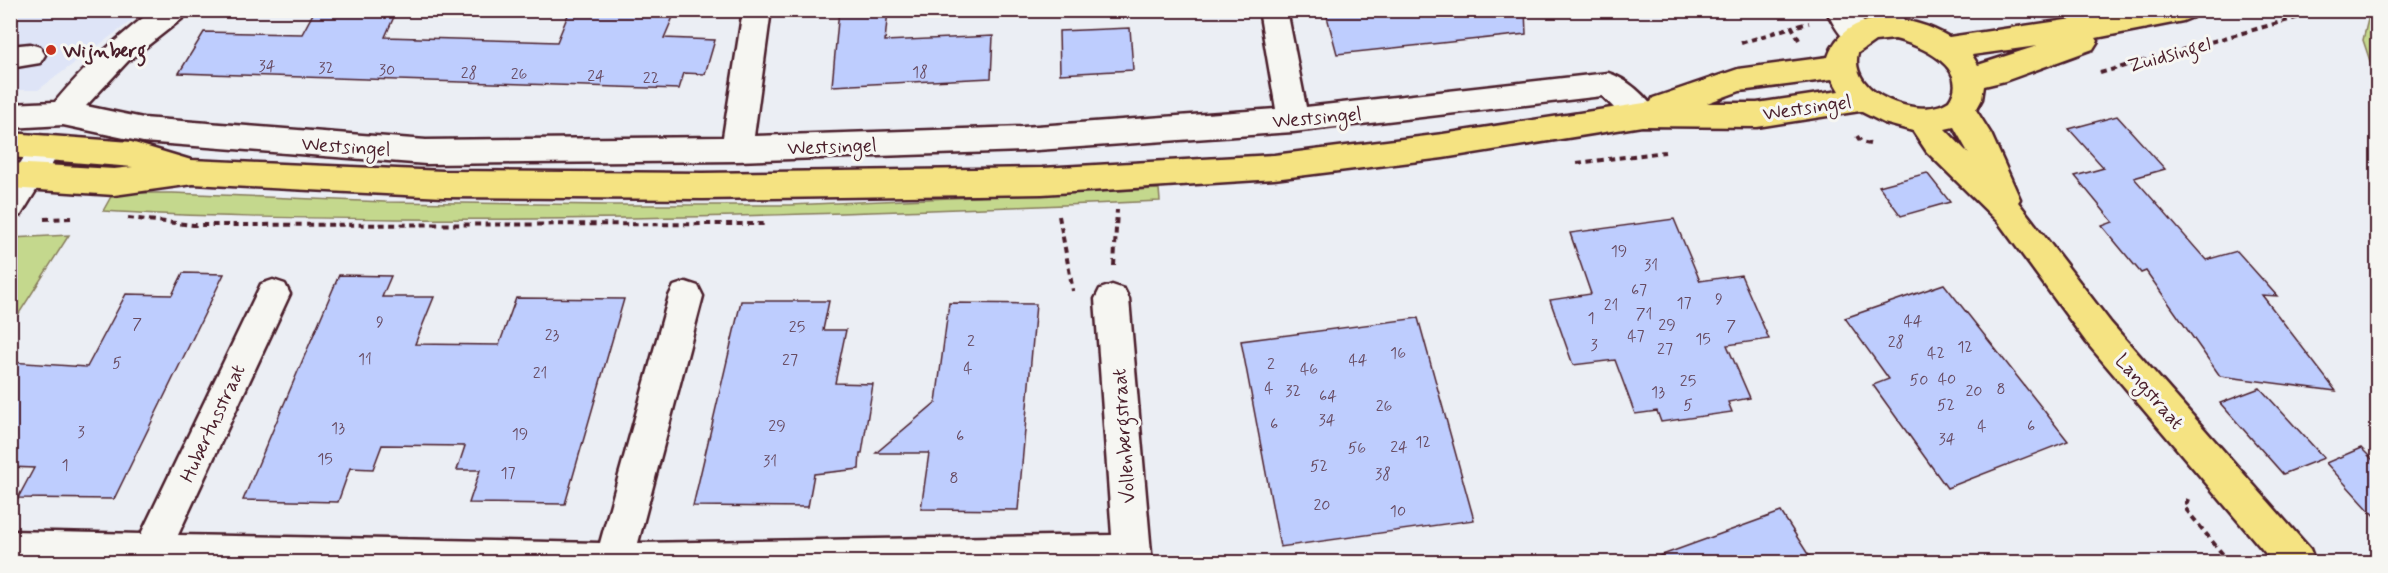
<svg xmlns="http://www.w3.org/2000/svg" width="2388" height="573" font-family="Mynerve,sans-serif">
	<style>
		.built { fill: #dee4f7 }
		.green { fill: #c4d88d; stroke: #877c5c; stroke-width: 1.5 }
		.building { fill: #becdfe; stroke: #4a1f2b; stroke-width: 1.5 }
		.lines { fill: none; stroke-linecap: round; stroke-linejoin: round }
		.minor-casing { stroke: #4a1f2b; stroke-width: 5 }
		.major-casing { stroke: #4a1f2b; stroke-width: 5 }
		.path { stroke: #4a1f2b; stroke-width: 4; stroke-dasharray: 6 4.5; stroke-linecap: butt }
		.minor { fill: #f6f6f2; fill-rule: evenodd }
		.major { fill: #f5e382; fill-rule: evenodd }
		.poi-dot { fill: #c8321e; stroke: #f6f6f2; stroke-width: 2 }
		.labels { text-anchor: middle; stroke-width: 6; stroke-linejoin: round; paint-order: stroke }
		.number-label { font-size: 16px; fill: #674a60 }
		.poi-label { font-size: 20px; font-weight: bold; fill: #4a1f2b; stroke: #f6f6f2; text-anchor: start }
		.street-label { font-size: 20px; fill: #4a1f2b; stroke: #f6f6f2 }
	</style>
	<rect width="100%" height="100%" fill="#ebeef4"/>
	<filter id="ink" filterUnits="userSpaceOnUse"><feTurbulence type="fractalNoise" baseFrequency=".0167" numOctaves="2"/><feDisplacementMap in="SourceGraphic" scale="12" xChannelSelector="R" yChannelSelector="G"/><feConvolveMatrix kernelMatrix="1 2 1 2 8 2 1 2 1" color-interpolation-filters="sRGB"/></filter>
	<g filter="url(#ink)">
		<polygon class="built" points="10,11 145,11 38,90 11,90"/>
		<g class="green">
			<polygon points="2370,11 2377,11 2377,82 2363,40"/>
			<path d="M1159,189L1160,201C905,212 650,221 395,219C297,218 200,217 103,211L113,193H173L385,202L607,205H790Z"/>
			<polygon points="69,235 11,326 11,238"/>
		</g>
		<g class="building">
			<polygon points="315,10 397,10 385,37 557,42 570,10 676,10 664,38 715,40 705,74 684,73 679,89 179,73 204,32 302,34"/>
			<polygon points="839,10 888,10 885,41 993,36 991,78 832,86"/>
			<polygon points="1351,10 1525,10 1526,34 1337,54 1326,13"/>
			<polygon points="1130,28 1133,70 1060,74 1059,31"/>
			<polygon points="2117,116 2165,169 2134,178 2206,260 2237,251 2277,296 2262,295 2336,391 2220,376 2146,271 2141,273 2102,226 2113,222 2075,176 2104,168 2069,129"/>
			<polygon points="1927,173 1950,202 1901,216 1879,186"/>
			<polygon points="1674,219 1700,281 1741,275 1769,339 1727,345 1750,398 1728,402 1732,412 1661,422 1657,411 1635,414 1615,360 1573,365 1550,300 1591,294 1570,233"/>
			<polygon points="183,273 224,274 114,499 18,498 34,468 10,467 10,362 87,367 126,294 172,295"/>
			<polygon points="339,275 391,276 382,297 434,297 415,344 499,345 516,298 624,299 565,504 469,503 480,470 457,470 465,446 382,445 373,469 350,468 338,502 243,500"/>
			<polygon points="1944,284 2068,441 1947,488 1873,385 1889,379 1845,318"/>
			<polygon points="741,301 829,301 823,330 846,330 835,383 873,384 862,453 860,453 859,469 814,474 808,507 693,506"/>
			<polygon points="949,303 1036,304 1018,510 921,509 929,453 876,453 936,402"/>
			<polygon points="1418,318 1474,520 1280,547 1241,341"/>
			<polygon points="2260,388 2324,458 2283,474 2220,403"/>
			<polygon points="2361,448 2378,465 2378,520 2326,463"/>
			<polygon points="1781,512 1813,562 1655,562 1654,558"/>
		</g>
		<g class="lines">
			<g class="minor-casing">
				<g id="minor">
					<path d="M153,10H188L184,17L128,61L86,106L143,118L426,140L723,137L743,10H771L754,136L1023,127L1276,109L1259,10H1287L1306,107L1608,73C1626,78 1648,97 1657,114L1653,122C1631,129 1617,110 1602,96L1293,132L1023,151L737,161L426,164L143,142L63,125L10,128V104L55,102C87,64 115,40 153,10Z"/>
					<path d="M1826,10H1856L1872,35L1868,43C1845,50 1836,29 1826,10Z"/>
					<polygon points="1869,10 1898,10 1909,28 1905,36 1895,39 1885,36"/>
					<polygon points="30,44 40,47 45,55 40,63 10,68 10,46"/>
					<polygon points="47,136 58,139 62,148 21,215 10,219 10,179 36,139"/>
					<polygon points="273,280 285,284 290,294 178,535 600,543 669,296 674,286 686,282 698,286 703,296 638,543 1112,535 1095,299 1100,289 1112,285 1124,289 1129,299 1151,553 1154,562 10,562 10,531 141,534 261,284"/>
				</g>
			</g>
			<g class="major-casing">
				<path id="major" d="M2134,10H2197L2193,17L2183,21L2096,38L2098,41L2093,49L2005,81L1984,86L1982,99L1976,110L1991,134L2020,199L2018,202L2111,323L2310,549L2315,562H2273L2087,343L1999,223L1927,152L1913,131L1884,123L1860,111L1757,127L1642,126L1443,158L1274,179L1042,194L703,199L443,197L193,184L114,195L10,188V163L114,169L133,167L10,157V133L131,142L191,160L443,171L703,173L1042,168L1274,155L1443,134L1651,102L1653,98L1738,69L1828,57C1846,5 1911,14 1949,37ZM1895,39C1920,45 1972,68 1949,101C1920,121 1847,94 1858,53L1875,41ZM2037,46L1978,65L1972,55ZM1832,79L1839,91L1757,103H1707L1740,91ZM1954,127L1969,154L1945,129Z"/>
			</g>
			<g class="path">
				<polyline points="1799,40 1792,27 1809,23"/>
				<polyline points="1741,43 1792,27"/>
				<polyline points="2100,73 2324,10"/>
				<polyline points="1857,136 1861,142 1870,144"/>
				<polyline points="1577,163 1665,152"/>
				<polyline points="1059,216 1073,291"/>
				<polyline points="128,218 194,225 768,224"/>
				<polyline points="44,219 73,218"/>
				<polyline points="1114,266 1117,210"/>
				<polyline points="2188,499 2185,508 2229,562"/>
			</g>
			<use href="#minor" class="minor"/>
			<use href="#major" class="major"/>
		</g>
	</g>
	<circle class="poi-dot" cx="51" cy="50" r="6"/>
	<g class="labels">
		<g class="number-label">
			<text x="267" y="71">34</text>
			<text x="326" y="73">32</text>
			<text x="387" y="75">30</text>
			<text x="920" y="77">18</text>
			<text x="469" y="78">28</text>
			<text x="519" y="79">26</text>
			<text x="596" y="81">24</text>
			<text x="651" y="83">22</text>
			<text x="1619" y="256">19</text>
			<text x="1651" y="270">31</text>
			<text x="1639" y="295">67</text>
			<text x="1719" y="304">9</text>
			<text x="1684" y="308">17</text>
			<text x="1611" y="310">21</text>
			<text x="1644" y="319">71</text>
			<text x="1591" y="323">1</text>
			<text x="1913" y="326">44</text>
			<text x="380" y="327">9</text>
			<text x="137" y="329">7</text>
			<text x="1667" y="330">29</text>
			<text x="1731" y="331">7</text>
			<text x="797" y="332">25</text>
			<text x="552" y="340">23</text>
			<text x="1636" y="341">47</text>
			<text x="1703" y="344">15</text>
			<text x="971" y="346">2</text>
			<text x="1896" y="347">28</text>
			<text x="1594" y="350">3</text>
			<text x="1965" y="352">12</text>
			<text x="1665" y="354">27</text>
			<text x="1398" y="358">16</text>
			<text x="1936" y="358">42</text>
			<text x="365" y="364">11</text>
			<text x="790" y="365">27</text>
			<text x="1358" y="365">44</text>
			<text x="117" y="368">5</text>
			<text x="1271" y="369">2</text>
			<text x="968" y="373">4</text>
			<text x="1309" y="374">46</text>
			<text x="540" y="378">21</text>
			<text x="1947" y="384">40</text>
			<text x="1919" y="385">50</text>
			<text x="1688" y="386">25</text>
			<text x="1269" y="393">4</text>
			<text x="2001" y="394">8</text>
			<text x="1293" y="396">32</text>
			<text x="1974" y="396">20</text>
			<text x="1658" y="397">13</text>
			<text x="1328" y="401">64</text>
			<text x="1688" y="410">5</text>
			<text x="1946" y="410">52</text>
			<text x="1384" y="411">26</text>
			<text x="1327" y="425">34</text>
			<text x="1274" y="429">6</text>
			<text x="777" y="431">29</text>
			<text x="1982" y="431">4</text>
			<text x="2031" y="431">6</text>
			<text x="338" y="433">13</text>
			<text x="81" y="437">3</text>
			<text x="520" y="439">19</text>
			<text x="960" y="441">6</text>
			<text x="1947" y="444">34</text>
			<text x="1423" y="447">12</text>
			<text x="1399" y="452">24</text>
			<text x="1357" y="453">56</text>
			<text x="325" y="464">15</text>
			<text x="770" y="466">31</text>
			<text x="65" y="470">1</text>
			<text x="1319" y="471">52</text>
			<text x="508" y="478">17</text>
			<text x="1383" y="479">38</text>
			<text x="954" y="483">8</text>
			<text x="1322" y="510">20</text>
			<text x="1398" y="516">10</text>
		</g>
		<g class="poi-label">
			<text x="63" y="57">Wijnberg</text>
		</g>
		<g class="street-label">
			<text transform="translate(2169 54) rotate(-16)" y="7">Zuidsingel</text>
			<text transform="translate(1807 107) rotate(-8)" y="7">Westsingel</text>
			<text transform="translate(1317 117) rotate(-5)" y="7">Westsingel</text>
			<text transform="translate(346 146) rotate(4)" y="7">Westsingel</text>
			<text transform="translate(832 146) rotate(-2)" y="7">Westsingel</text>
			<text transform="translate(2150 391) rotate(49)" y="7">Langstraat</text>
			<text transform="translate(212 423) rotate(-65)" y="7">Hubertusstraat</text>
			<text transform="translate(1123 436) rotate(-94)" y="7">Vollenbergstraat</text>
		</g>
	</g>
	<rect width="2388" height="573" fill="none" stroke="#f6f6f2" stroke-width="36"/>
	<rect x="18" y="18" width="2352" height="537" fill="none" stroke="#4a1f2b" stroke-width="2" filter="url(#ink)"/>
</svg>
